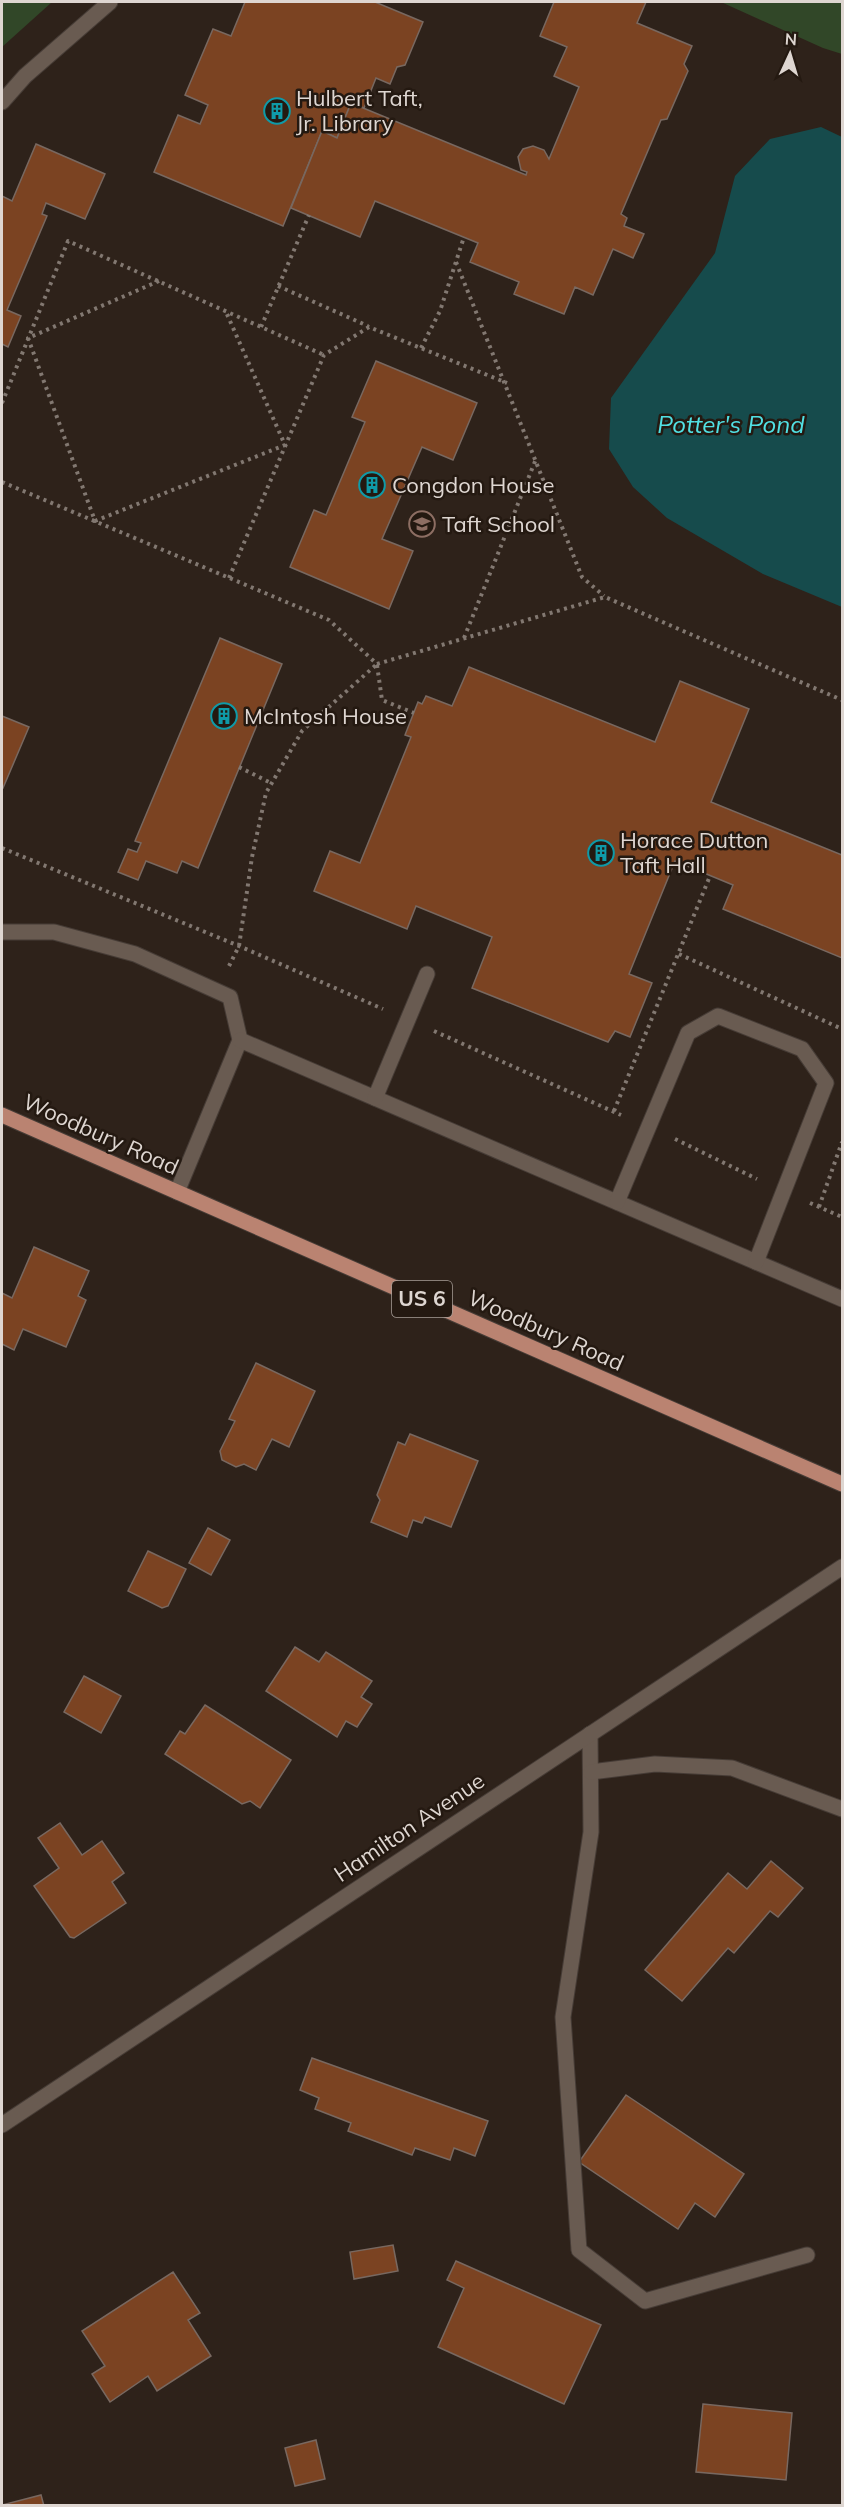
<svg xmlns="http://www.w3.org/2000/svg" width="844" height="2507" font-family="Mulish,sans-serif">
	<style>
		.green { fill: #314728 }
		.water { fill: #164b4c }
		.building { fill: #7b4322; stroke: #786860; stroke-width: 1.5 }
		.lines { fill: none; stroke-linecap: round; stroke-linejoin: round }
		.service-casing { stroke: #463c36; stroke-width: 17 }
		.tertiary-casing { stroke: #463c36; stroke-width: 17 }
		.primary-casing { stroke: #463c36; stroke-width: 17 }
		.path { stroke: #827871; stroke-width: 4; stroke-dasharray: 3 4.5; stroke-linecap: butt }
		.service { stroke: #695b51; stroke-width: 15 }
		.tertiary { stroke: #695b51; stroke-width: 15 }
		.primary { stroke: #ba8371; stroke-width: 15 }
		.labels { text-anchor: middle; stroke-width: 5; stroke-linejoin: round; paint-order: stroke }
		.shield { fill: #241911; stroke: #a69d97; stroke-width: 1.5 }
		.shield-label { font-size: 21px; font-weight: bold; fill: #ded6d1 }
		.poi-label { font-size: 22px; fill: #ded6d1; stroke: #241911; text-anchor: start }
		.street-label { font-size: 22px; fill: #ded6d1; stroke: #241911 }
		.water-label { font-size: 24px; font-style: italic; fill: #51e0e3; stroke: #241911 }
	</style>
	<rect width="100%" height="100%" fill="#2e221a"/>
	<g class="green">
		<polygon points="2,2 52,2 2,47"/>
		<polygon points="721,2 842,2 842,54 823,48"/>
	</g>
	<polygon class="water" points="821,127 842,137 842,607 763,574 667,518 633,487 609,449 611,398 715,253 735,176 770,139"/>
	<g class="building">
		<polygon points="245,2 375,2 423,22 405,65 397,67 390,84 376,78 364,108 351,103 337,138 322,131 283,226 154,172 178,115 200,124 208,105 185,95 213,29 231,36"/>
		<polygon points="554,2 646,2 637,23 692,46 684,64 688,71 667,119 661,120 621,214 627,218 624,226 644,234 633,258 613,249 593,295 575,287 564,314 514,294 519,282 470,262 478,243 375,201 360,237 291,208 322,131 337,138 351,103 526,175 527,172 521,170 518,157 523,149 533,146 544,150 549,159 579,87 554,76 567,47 540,36"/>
		<polygon points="36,144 105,174 85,219 46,203 42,214 47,216 7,310 21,316 8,347 2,344 2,196 12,201"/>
		<polygon points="376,361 477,403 453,460 422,447 382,539 413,551 389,609 290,567 314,510 326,515 365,422 352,417"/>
		<polygon points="220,638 282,664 198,868 182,861 177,873 146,861 138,880 118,872 128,849 137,852 141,843 135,841"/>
		<polygon points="469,667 655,742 680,681 749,709 711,802 842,855 842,958 723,909 733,885 675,861 629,974 652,983 630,1037 615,1031 608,1042 472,988 492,937 416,906 407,929 314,891 330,851 360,863 411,737 405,735 418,702 422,704 426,696 452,706"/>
		<polygon points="2,716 29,727 3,788 2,787"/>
		<polygon points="34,1247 89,1271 78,1296 86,1300 66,1347 23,1329 14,1350 2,1344 2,1293 12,1298"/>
		<polygon points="256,1363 315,1391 289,1447 272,1439 256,1470 244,1464 236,1467 222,1460 220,1451 235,1421 229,1419"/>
		<polygon points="410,1434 478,1461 451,1527 425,1517 422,1523 413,1520 407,1537 371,1522 380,1500 377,1495 398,1442 405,1445"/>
		<polygon points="208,1528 230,1540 211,1575 189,1563"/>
		<polygon points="148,1551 186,1569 168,1606 162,1608 128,1591"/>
		<polygon points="295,1647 319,1662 326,1652 372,1681 361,1697 372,1704 357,1727 346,1721 337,1737 266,1691"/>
		<polygon points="84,1676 121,1696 101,1733 64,1712"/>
		<polygon points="205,1705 291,1760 260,1808 250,1801 242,1804 165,1754 180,1731 185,1734"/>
		<polygon points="60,1823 82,1855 102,1841 124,1873 112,1882 126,1903 74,1938 70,1937 34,1886 59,1868 38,1838"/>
		<polygon points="771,1861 803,1888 778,1917 770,1911 734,1953 728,1948 682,2001 645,1970 728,1873 747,1889"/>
		<polygon points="312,2058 488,2121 475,2156 454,2148 450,2160 415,2148 412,2155 348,2131 351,2123 315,2109 319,2098 300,2090"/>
		<polygon points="626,2095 744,2174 715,2217 695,2203 678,2229 579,2162"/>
		<polygon points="393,2245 398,2271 354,2279 350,2252"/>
		<polygon points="456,2261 601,2325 564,2404 438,2347 464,2288 447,2280"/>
		<polygon points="173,2272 200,2313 188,2320 211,2356 157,2391 148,2376 110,2402 92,2374 105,2366 82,2331"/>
		<polygon points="703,2404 792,2413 786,2480 696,2472"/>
		<polygon points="316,2440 325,2479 295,2486 285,2448"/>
		<polygon points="41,2495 44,2506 2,2506 2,2505"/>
	</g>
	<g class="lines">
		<g class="service-casing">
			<g id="service">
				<polyline points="2,102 25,76 110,2"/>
				<polyline points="2,932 54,932 135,954 230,997 240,1040 177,1192"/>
				<polyline points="240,1040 842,1299"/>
				<polyline points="375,1098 427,974"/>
				<polyline points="617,1202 688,1033 718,1016 802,1049 826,1083 756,1262"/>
				<polyline points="590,1734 591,1832 563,2017 579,2250 645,2301 807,2255"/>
				<polyline points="591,1772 655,1764 732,1768 842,1809"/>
			</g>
		</g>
		<g class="tertiary-casing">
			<polyline id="tertiary" points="2,2125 842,1567"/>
		</g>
		<g class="primary-casing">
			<polyline id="primary" points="2,1115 842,1484"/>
		</g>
		<g class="path">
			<polyline points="456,262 582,577 604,596"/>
			<polyline points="159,281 28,338 95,521 285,445 226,312"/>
			<polyline points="278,286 368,326"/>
			<polyline points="261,327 309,215"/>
			<polyline points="421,348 440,311 464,237"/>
			<polyline points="2,403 68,241 324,355"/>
			<polyline points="2,482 329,620 377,664 605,597 842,700"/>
			<polyline points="229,578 324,355 369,327 507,383"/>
			<polyline points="464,638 536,459"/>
			<polyline points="377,665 382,700 414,713"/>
			<polyline points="239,767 271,783"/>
			<polyline points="2,848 239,946 383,1009"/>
			<polyline points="679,954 842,1029"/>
			<polyline points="229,966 239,946 252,857 266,793 302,731 377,664"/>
			<polyline points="434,1031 621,1115"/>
			<polyline points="614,1111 710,876"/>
			<polyline points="675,1139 757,1179"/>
			<polyline points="810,1203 842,1217"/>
			<polyline points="819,1207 842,1142"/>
		</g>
		<use href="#service" class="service"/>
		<use href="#tertiary" class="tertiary"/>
		<use href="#primary" class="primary"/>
	</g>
	<defs>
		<g id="building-ring" transform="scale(1.35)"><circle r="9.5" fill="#241911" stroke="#0f9aa8" stroke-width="1.5"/><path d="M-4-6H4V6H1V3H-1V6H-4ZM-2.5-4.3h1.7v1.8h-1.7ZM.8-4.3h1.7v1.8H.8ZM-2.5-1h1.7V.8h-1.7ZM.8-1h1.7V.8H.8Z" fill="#0f9aa8"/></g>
		<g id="school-ring" transform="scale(1.35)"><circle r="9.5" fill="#241911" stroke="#8d6e63" stroke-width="1.5"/><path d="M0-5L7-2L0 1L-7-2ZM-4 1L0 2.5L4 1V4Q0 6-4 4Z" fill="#8d6e63"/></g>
	</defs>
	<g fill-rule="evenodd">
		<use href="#building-ring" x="277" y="111"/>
		<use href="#building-ring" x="372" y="485"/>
		<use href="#school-ring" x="422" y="524"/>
		<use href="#building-ring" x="224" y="716"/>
		<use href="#building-ring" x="601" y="853"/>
	</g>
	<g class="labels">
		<rect class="shield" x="392" y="1281" width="60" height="36" rx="4.5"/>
		<g class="shield-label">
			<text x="422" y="1306">US 6</text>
		</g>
		<g class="poi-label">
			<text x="296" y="106">Hulbert Taft,<tspan x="296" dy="25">Jr. Library</tspan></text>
			<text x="392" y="493">Congdon House</text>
			<text x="442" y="532">Taft School</text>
			<text x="244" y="724">McIntosh House</text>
			<text x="620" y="848">Horace Dutton<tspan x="620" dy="25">Taft Hall</tspan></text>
		</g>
		<g class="street-label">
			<text transform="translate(101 1134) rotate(24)" y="8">Woodbury Road</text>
			<text transform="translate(546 1330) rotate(24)" y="8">Woodbury Road</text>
			<text transform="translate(409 1827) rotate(-34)" y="8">Hamilton Avenue</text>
		</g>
		<g class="water-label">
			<text x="731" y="433">Potter's Pond</text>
		</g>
	</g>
	<rect width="844" height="2507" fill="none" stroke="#ded6d1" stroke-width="6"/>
	<g transform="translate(790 54) rotate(4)" stroke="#241911" stroke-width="4.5" paint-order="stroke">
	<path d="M0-4.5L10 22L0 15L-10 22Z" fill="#ded6d1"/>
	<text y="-9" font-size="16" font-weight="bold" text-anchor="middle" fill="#ded6d1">N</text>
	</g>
</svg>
